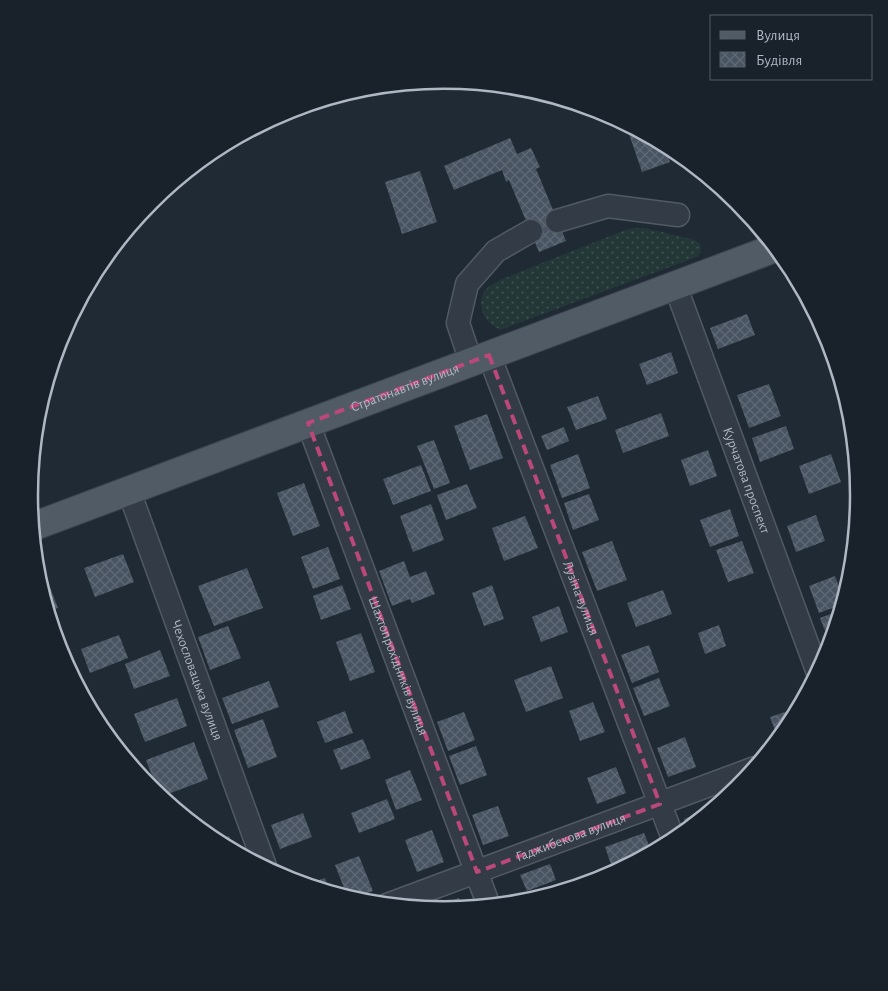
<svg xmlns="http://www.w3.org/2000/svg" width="888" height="991" font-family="'Alegreya Sans',sans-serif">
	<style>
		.grass { fill: url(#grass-dots) }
		.building { fill: url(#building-cross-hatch) }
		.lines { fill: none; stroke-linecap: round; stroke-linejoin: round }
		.minor-casing { stroke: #515a64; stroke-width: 25 }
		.major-casing { stroke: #3d454f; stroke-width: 30 }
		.minor { stroke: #333c46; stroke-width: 22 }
		.major { stroke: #515b66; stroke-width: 28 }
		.marked { fill: none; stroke: #bc487a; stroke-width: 4; stroke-dasharray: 10 6; stroke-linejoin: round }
		.labels { text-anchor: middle; stroke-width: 5; stroke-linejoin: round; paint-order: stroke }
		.street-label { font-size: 14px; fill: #aeb7c3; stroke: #19212a }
		.rim { fill: none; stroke: #aeb7c3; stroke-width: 2.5 }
	</style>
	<defs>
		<pattern id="grass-dots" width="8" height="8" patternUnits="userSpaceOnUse" patternTransform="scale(1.25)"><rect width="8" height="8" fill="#233737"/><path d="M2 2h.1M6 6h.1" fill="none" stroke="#405252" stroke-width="1.8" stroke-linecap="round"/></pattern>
		<pattern id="building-cross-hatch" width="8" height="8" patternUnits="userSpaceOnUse" patternTransform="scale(1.25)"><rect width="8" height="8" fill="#485461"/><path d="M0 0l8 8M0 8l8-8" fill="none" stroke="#606a76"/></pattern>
	</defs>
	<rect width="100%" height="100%" fill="#202a35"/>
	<path class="grass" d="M634,228H645L695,240L700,244L701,251L699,256L500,330C495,327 490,324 487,320C480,312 479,297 486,289C490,285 496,283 500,280L625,230Z"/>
	<g class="building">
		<polygon points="635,129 663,144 670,162 642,172 628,131"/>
		<polygon points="510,138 517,154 531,148 540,167 536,169 566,241 539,252 509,180 506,182 502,170 454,190 444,166"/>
		<polygon points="420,171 437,222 402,234 385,182"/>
		<polygon points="747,314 755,335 718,349 710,328"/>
		<polygon points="671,352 678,373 647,385 639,364"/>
		<polygon points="769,384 781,416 749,428 737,395"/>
		<polygon points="598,396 607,419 576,430 567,407"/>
		<polygon points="661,413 669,436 623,453 615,430"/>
		<polygon points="487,414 503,458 470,470 454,426"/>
		<polygon points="786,426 794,449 760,462 752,438"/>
		<polygon points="564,427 569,441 547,450 541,436"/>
		<polygon points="434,440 450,483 434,489 417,446"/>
		<polygon points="708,450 717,476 690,486 681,460"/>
		<polygon points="578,454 590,488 562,498 550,465"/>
		<polygon points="831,454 841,482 809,494 799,466"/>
		<polygon points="421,465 431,491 393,505 383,479"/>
		<polygon points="304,483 320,526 293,536 277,493"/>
		<polygon points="467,484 477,508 446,520 437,495"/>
		<polygon points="589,494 599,520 573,530 564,503"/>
		<polygon points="431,504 444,540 413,552 400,516"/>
		<polygon points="730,509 739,536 710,547 700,520"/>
		<polygon points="816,515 825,541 796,552 787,526"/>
		<polygon points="525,516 538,548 504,561 492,528"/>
		<polygon points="612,541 627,580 597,591 582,552"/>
		<polygon points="742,541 754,573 728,582 716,550"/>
		<polygon points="328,547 340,579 313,589 301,557"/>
		<polygon points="123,554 134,582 95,597 84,568"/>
		<polygon points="404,561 410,577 426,571 435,594 412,603 410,599 392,606 379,571"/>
		<polygon points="247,568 263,608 214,626 198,586"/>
		<polygon points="835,576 844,600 843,604 819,613 809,586"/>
		<polygon points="48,582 58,608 48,612 39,585"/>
		<polygon points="342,585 351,609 321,620 313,596"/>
		<polygon points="492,585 504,619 484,626 472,593"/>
		<polygon points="663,590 672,614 636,627 627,603"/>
		<polygon points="559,606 568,632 541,642 532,617"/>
		<polygon points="841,610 832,639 829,641 820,618"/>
		<polygon points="719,625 726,646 705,654 698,633"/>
		<polygon points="228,626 241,658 210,670 198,637"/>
		<polygon points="361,633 375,672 350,681 336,642"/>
		<polygon points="119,635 128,658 90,673 81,649"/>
		<polygon points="649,645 659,672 632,683 621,655"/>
		<polygon points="160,650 170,676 134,689 125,664"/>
		<polygon points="551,666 563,698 526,712 514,680"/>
		<polygon points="659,678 670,706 644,716 633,688"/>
		<polygon points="269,681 279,707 232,724 222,698"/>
		<polygon points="177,698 187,726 145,742 134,714"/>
		<polygon points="593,702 605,732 580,741 569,711"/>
		<polygon points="800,707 789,726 780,737 778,738 770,717"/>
		<polygon points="345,711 353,733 325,743 317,722"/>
		<polygon points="464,712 475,740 448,751 437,722"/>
		<polygon points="263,719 277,757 248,768 234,730"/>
		<polygon points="685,737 696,767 668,777 657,748"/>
		<polygon points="363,739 371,758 341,770 333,750"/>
		<polygon points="194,742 208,779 160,797 146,760"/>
		<polygon points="476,746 487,775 460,785 449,756"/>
		<polygon points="616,767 626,793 597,804 587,778"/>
		<polygon points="410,770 422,800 396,810 385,780"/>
		<polygon points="387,799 395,819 359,833 351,813"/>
		<polygon points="498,806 509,836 483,845 472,815"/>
		<polygon points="707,810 708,813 688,830 684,819"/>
		<polygon points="303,813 312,837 280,849 271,825"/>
		<polygon points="432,830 444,862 417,872 405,840"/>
		<polygon points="644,833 652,853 614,873 605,847"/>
		<polygon points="229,836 235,852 215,842"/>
		<polygon points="359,856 373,891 351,899 348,898 335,865"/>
		<polygon points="550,864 556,880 527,891 520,875"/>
		<polygon points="325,878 330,893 305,885"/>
		<polygon points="459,898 463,909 444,911 428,909"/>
	</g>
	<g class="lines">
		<g class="minor-casing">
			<g id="minor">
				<polyline points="557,221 608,206 678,215"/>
				<path id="s1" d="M675,285L818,673"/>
				<path id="s2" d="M489,355L674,841"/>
				<polyline points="471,362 458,323 467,284 496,251 531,231"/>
				<path id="s3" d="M308,423L489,906"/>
				<path id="s4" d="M129,491L266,869"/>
				<path id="s5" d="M387,905L755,768"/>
			</g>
		</g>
		<g class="major-casing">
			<g id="major">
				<path id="s6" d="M32,527L775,248"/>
			</g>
		</g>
		<use href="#minor" class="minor"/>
		<use href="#major" class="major"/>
	</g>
	<path class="marked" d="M489,355L660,804L477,872L308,423Z"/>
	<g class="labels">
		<g class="street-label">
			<text dy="5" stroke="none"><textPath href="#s6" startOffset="398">Стратонавтів вулиця</textPath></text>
			<text dy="5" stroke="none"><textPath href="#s1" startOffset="208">Курчатова проспект</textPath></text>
			<text dy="5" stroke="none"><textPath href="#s2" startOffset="260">Лузіна вулиця</textPath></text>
			<text dy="5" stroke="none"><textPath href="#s3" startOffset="259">Шахтопрохідників вулиця</textPath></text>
			<text dy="5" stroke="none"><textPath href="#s4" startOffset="201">Чехословацька вулиця</textPath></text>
			<text dy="5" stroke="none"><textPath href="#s5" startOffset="196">Гаджибекова вулиця</textPath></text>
		</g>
	</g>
	<path d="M0 0H888V991H0ZM38 495a406 406 0 1 1 812 0a406 406 0 1 1-812 0Z" fill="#19212a" fill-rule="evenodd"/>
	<path class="rim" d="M38 495a406 406 0 1 1 812 0a406 406 0 1 1-812 0Z"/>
	<rect x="710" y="15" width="162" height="65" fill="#19212a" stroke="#555d67"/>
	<rect x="720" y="31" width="25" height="8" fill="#515b66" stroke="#555d67"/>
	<text x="756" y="40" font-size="15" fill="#aeb7c3">Вулиця</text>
	<rect x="720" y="52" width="25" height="15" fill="url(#building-cross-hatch)" stroke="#555d67"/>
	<text x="756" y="65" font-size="15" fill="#aeb7c3">Будівля</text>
</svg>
